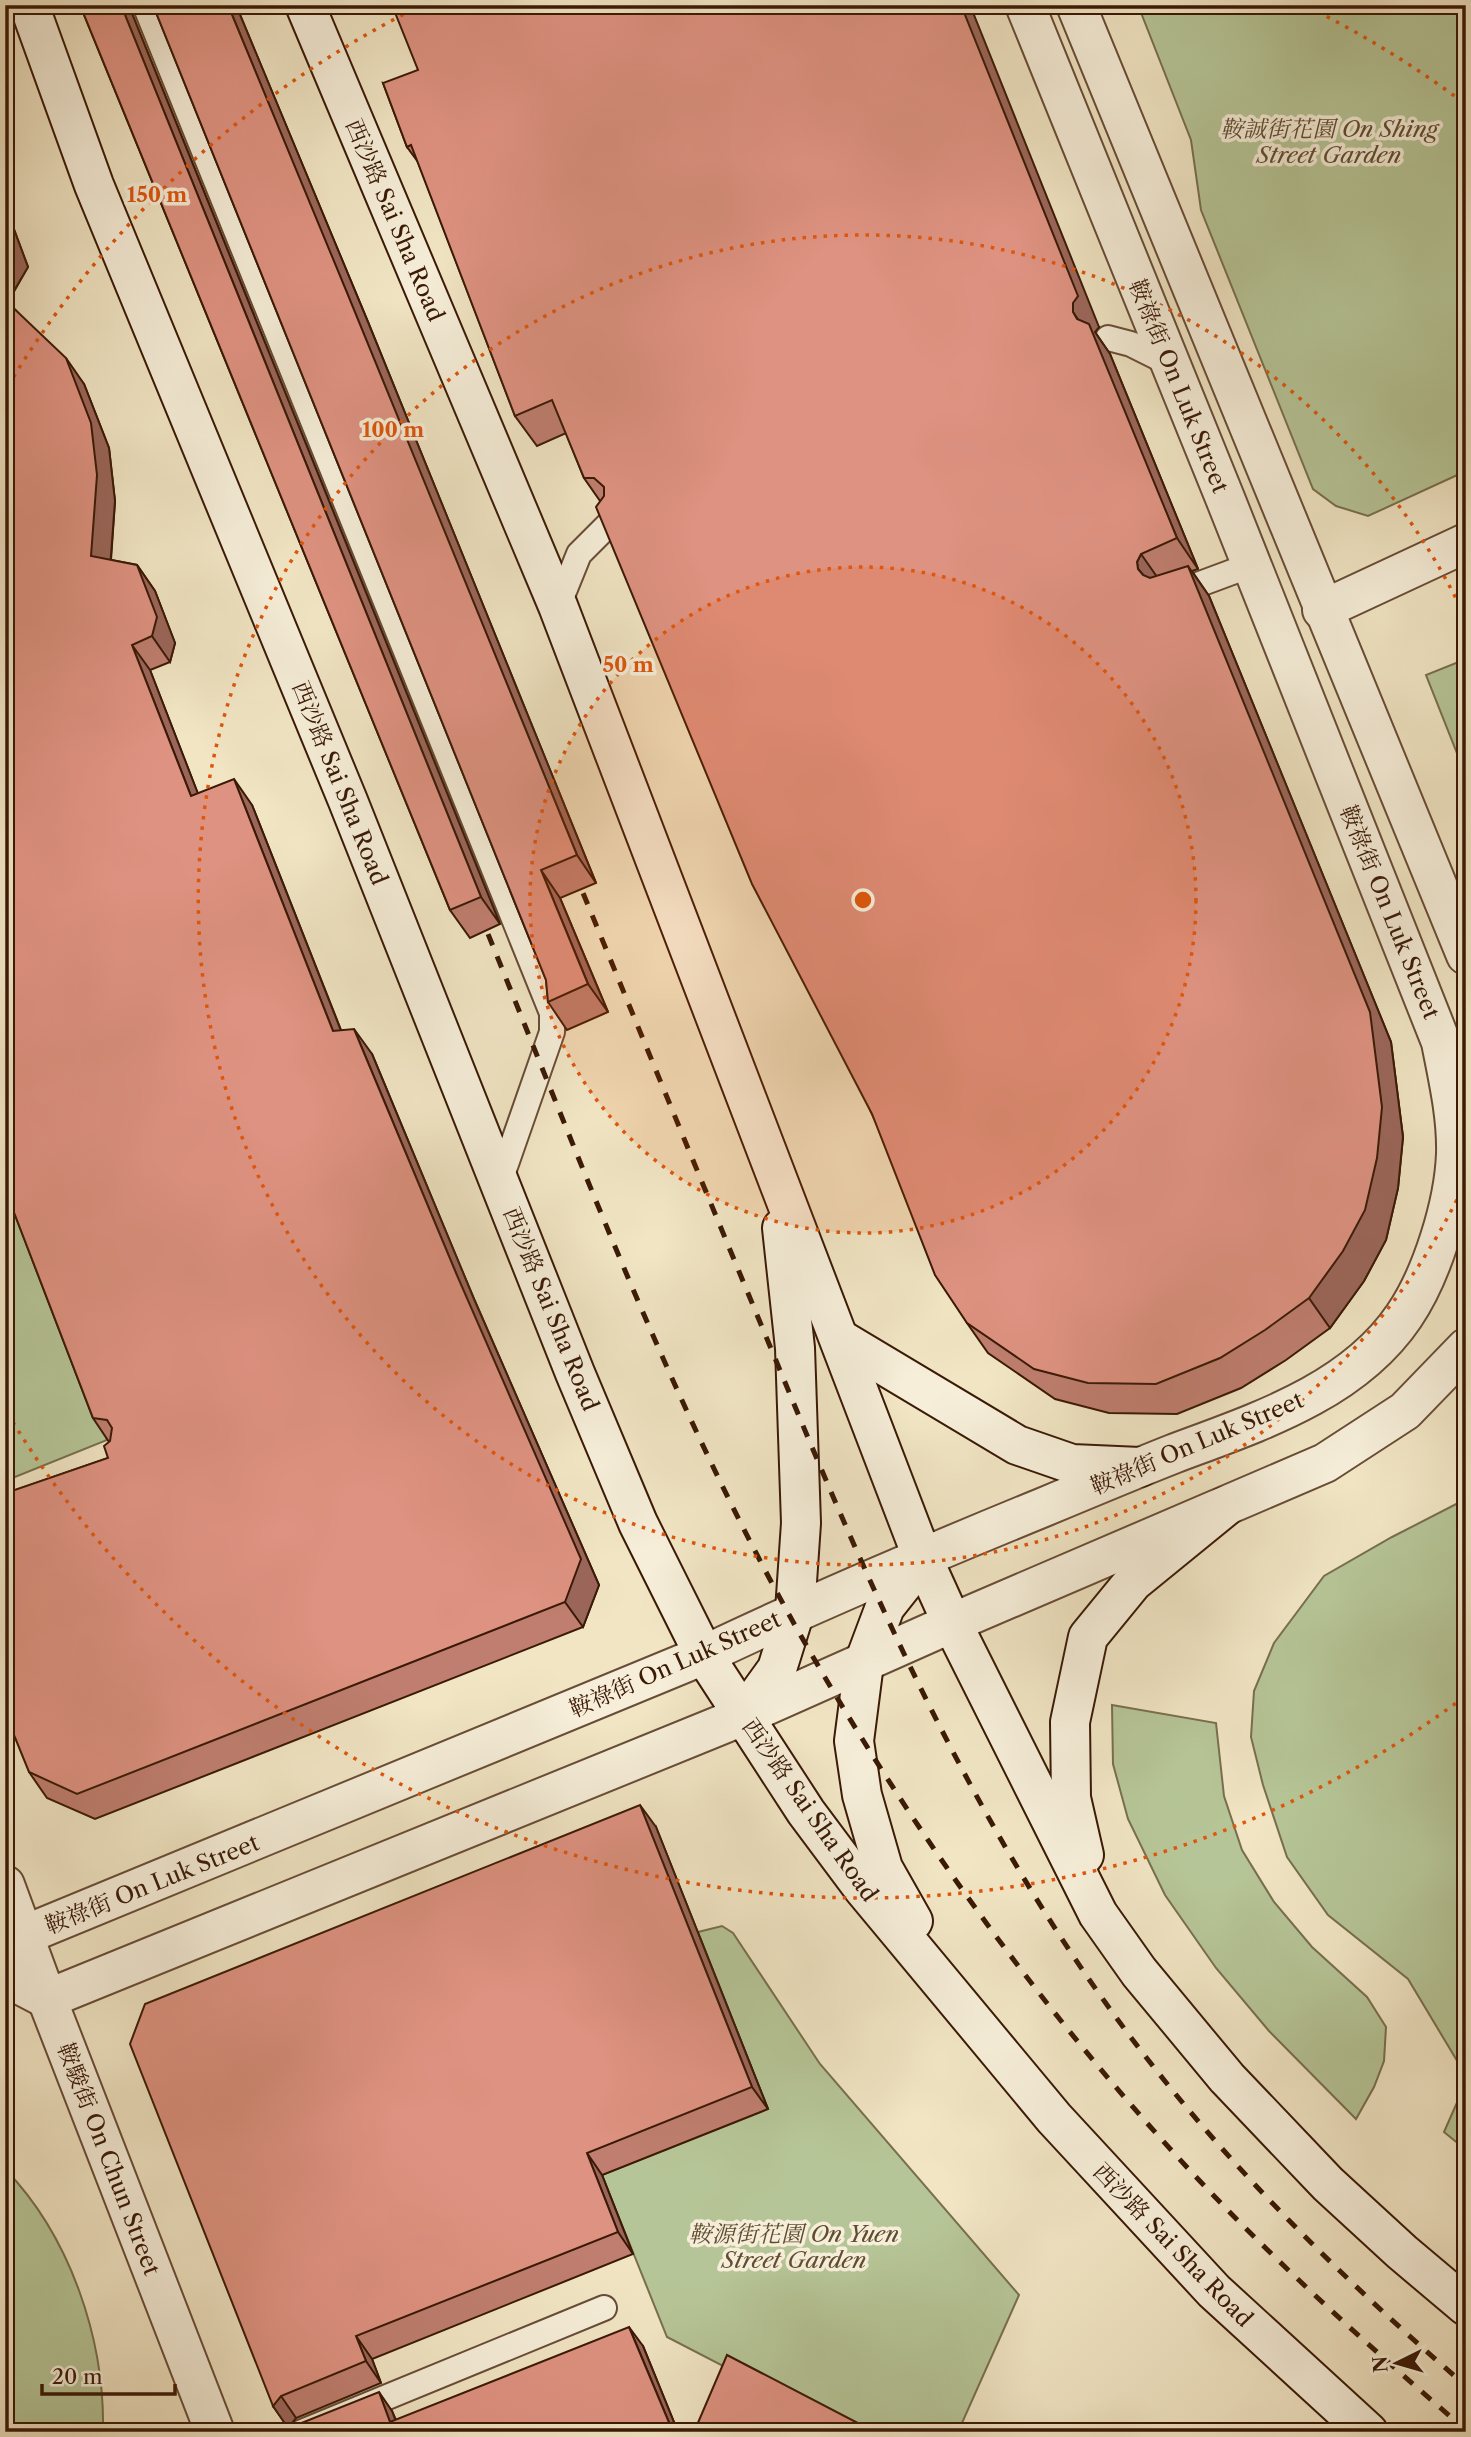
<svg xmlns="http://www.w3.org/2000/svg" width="1471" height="2437" font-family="'Libre Caslon Text','Noto Serif TC',serif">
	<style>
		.green { fill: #b6c597; stroke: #786f4e; stroke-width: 2 }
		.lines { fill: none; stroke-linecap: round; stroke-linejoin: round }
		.service-casing { stroke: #684c36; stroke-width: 28 }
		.minor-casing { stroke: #684c36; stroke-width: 42 }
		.secondary-casing { stroke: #3a1906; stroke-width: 42 }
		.service { stroke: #f6eed9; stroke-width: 24 }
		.minor { stroke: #f6eed9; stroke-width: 38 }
		.secondary { stroke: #f6eed9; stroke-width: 38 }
		.rail { stroke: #3a1906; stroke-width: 5; stroke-dasharray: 12 12; stroke-linecap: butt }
		.wall { fill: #bf7e6f; stroke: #3a1906; stroke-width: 2 }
		.shaded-wall { fill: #9b665a; stroke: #3a1906; stroke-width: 2 }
		.building { fill: #de9281; stroke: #3a1906; stroke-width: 2 }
		.ring { fill: none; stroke: #df560c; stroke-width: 3.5; stroke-dasharray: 3.5 7 }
		.labels { text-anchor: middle; stroke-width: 7; stroke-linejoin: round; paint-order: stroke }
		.park-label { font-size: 23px; font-style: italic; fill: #5f4d32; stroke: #f6eed9 }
		.street-label { font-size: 23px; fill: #3a1906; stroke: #f6eed9 }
		.centre { fill: #df560c; stroke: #f6eed9; stroke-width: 3.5 }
		.ring-label { font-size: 21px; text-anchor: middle; font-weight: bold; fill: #df560c; stroke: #f6eed9; stroke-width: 7; stroke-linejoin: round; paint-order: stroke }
	</style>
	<rect width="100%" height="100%" fill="#f1e5c4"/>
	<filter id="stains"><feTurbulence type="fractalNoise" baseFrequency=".00286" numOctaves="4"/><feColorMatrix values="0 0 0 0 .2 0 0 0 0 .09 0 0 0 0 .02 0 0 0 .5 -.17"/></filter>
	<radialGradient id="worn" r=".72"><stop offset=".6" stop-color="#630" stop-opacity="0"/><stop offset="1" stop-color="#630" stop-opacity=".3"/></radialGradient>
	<g class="green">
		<polygon points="1138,5 1466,5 1466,471 1368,516 1336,506 1313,489 1201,210 1191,140"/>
		<polygon points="1466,659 1466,776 1426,675"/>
		<polygon points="12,1195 107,1440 5,1481 5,1197"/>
		<polygon points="1466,1499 1466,2068 1459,2064 1408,1979 1328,1915 1287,1857 1263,1785 1251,1737 1254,1691 1274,1643 1324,1576 1392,1537"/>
		<polygon points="1112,1705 1216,1723 1224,1796 1242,1850 1274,1902 1312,1947 1367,1997 1386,2027 1384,2061 1374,2087 1356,2119 1269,2031 1216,1968 1165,1895 1128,1819 1113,1764"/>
		<polygon points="722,1926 733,1933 820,2064 1019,2295 958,2432 851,2432 667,2337 602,2175 768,2109 698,1932"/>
		<polygon points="1459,2098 1466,2102 1466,2150 1444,2132"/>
		<path d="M5,2169C70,2236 105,2339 103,2432H5Z"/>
	</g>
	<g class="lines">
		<g class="service-casing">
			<g id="service">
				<polyline points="145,5 552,1013 552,1032 500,1181"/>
				<polyline points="1108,338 1131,344 1171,364"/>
				<polyline points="1173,594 1251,565"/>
				<polyline points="558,606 579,554 611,522"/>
				<polyline points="302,2432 604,2308"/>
			</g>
		</g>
		<g class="minor-casing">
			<g id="minor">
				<polyline points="1076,5 1466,955"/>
				<polyline points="1322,610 1466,543"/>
				<polyline points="5,1885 47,1999 215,2432"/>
				<path d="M5,1943L704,1655C815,1602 929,1554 1044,1507C1087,1489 1130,1471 1173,1454C1255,1423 1352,1393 1404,1316C1432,1275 1454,1204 1456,1154C1457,1116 1448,1078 1441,1042L1225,498L1025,5"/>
				<polyline points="5,1977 47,1999"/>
				<polyline points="47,1999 743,1716 952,1623 1325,1463 1405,1411 1466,1348"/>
			</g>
		</g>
		<g class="secondary-casing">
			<g id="secondary">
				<polyline points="29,5 94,185 348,801 575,1373 638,1523 704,1655 806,1812 862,1887 1054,2118 1214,2291 1368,2432"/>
				<polyline points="305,5 558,606 923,1559 952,1623 1098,1914 1139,1972 1227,2078 1328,2184 1402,2252 1466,2306"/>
				<polyline points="840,1339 1017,1445 1072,1464 1140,1467"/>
				<polyline points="743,1716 777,1669 795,1611 801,1523 795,1348 782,1228"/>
				<polyline points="1084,1855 1071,1798 1070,1722 1088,1637 1133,1582 1225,1507"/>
				<polyline points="913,1921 883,1868 862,1795 854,1741 864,1663 885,1607 923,1559"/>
			</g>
		</g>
		<use href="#service" class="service"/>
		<use href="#minor" class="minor"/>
		<use href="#secondary" class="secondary"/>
		<g class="rail">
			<path d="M574,871C643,1039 712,1207 782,1375C871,1591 965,1804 1100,1995C1205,2144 1329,2267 1466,2386"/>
			<path d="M479,912C579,1156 671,1406 801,1636C916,1838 1055,2030 1216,2198C1295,2280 1380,2356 1466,2430"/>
		</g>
	</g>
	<g class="wall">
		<polygon points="80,5 131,5 131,11 500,924 470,938 450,910"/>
		<polygon points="153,5 236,5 368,322 596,883 560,898 608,1012 567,1030 548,1002 546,980"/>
		<polygon points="383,83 1099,327 1095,332 1110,354 1198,569 1192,571 1209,596 1391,1042 1403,1137 1398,1188 1386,1240 1364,1281 1330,1328 1286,1360 1241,1388 1177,1414 1109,1413 1055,1399 988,1353 967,1323 872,1114 600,501 584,478 566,433 537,446 515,416 418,162 407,147"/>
		<polygon points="5,210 9,216 28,267 8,302 84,384 109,448 115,501 111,560 137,565 155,591 175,643 170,662 150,670 198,794 252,805 341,1030 372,1054 474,1299 599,1585 583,1627 95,1819 47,1798 29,1772 10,1492 108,1458 109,1442 93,1418 7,1194 5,1194"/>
		<polygon points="656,1827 768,2109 602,2175 633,2254 372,2359 381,2383 296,2418 289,2427 392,2411 396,2420 643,2346 678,2432 288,2427 273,2406"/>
	</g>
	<g class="shaded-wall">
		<polygon points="121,5 131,5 131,11 500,924 481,897"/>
		<polygon points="228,5 236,5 368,322 596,883 577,855"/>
		<polygon points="961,5 970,5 1099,327 1095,332 1110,354 1198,569 1177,538 1094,343 1073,312"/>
		<polygon points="5,210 9,216 28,267 5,306"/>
		<polygon points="66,358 84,384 109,448 115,501 109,582 91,556"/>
		<polygon points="1141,554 1162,584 1158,592 1138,569 1137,562"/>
		<polygon points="137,565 155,591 175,643 170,662 152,636"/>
		<polygon points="1188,566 1209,596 1391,1042 1403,1137 1398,1188 1386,1240 1364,1281 1330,1328 1309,1298"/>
		<polygon points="132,645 150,670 209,822 191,796"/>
		<polygon points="234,779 252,805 351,1056 333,1031"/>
		<polygon points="541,870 560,898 608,1012 588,984"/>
		<polygon points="354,1029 372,1054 474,1299 599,1585 583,1627 565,1602 456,1273"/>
		<polygon points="640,1805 656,1827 768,2109 752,2087"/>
		<polygon points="587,2153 602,2175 633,2254 618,2232"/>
		<polygon points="629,2327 643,2346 678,2432 673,2432"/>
		<polygon points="356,2336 372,2359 381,2383 366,2361"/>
		<polygon points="379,2392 392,2411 400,2432 390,2422"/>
		<polygon points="281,2396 296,2418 288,2428 273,2406"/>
	</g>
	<g class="building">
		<polygon points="80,5 121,5 481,897 450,910"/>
		<polygon points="153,5 228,5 348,295 577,855 541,870 588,984 548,1002 546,980"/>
		<polygon points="392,5 961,5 1078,296 1073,303 1073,312 1077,319 1089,324 1177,538 1141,554 1137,562 1138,569 1143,575 1150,578 1188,566 1370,1012 1382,1107 1377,1158 1365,1210 1343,1251 1309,1298 1265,1330 1220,1358 1156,1384 1088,1383 1034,1369 967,1323 935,1275 872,1114 752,884 596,507 604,496 604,487 594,478 584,478 552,400 515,416 411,145 407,147 383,83 418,70"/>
		<polygon points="5,227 10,241 5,250"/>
		<polygon points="5,300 66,358 91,423 97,475 91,556 137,565 157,617 152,636 132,645 191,796 234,779 333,1031 354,1029 456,1273 581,1559 565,1602 77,1794 29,1772 5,1713 5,1491 8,1489 9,1492 108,1458 104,1446 110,1441 112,1428 107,1420 93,1418 5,1189"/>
		<polygon points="640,1805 752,2087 587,2153 618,2232 356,2336 366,2361 281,2396 273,2406 130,2044 145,2004"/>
		<polygon points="629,2327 673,2432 288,2432 286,2427 294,2426 379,2392 390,2422"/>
		<polygon points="727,2355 875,2432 694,2432"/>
	</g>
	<circle cx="863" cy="900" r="333" fill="#df560c" fill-opacity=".12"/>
	<g class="ring">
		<circle cx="863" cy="900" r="333"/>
		<path d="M1466 1181A665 665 0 1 1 1466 619"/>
		<path d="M1464 1697A998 998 0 0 1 8 1414M8 386A998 998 0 0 1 418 7M1308 7A998 998 0 0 1 1464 103"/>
	</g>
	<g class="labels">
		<g class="park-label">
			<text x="1329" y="137">鞍誠街花園 On Shing<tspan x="1329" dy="26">Street Garden</tspan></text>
			<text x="794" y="2242">鞍源街花園 On Yuen<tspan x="794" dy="26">Street Garden</tspan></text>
		</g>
		<g class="street-label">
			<text transform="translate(395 220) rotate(67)" y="8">西沙路 Sai Sha Road</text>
			<text transform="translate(1179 386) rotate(68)" y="8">鞍祿街 On Luk Street</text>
			<text transform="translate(340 783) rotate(68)" y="8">西沙路 Sai Sha Road</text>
			<text transform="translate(1390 912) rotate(68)" y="8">鞍祿街 On Luk Street</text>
			<text transform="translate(551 1309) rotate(68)" y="8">西沙路 Sai Sha Road</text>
			<text transform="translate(1197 1443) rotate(-23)" y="8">鞍祿街 On Luk Street</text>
			<text transform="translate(675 1664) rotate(-24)" y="8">鞍祿街 On Luk Street</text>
			<text transform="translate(810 1810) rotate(55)" y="8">西沙路 Sai Sha Road</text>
			<text transform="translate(152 1884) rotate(-22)" y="8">鞍祿街 On Luk Street</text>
			<text transform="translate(109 2159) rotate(69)" y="8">鞍駿街 On Chun Street</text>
			<text transform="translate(1173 2245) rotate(46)" y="8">西沙路 Sai Sha Road</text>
		</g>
	</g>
	<circle cx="863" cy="900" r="10" class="centre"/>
	<g class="ring-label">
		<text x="157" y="202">150 m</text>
		<text x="393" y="437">100 m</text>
		<text x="628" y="672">50 m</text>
	</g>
	<rect width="1471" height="2437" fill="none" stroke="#f1e5c4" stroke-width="28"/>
	<rect x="7" y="7" width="1457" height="2423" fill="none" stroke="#3a1906" stroke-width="3.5"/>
	<rect x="14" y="14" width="1443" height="2409" fill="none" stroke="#3a1906" stroke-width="2"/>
	<g transform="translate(1397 2363) rotate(265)" stroke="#f6eed9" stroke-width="5" paint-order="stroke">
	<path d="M0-5L12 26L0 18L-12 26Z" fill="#3a1906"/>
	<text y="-10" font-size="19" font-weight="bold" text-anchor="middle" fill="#3a1906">N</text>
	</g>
	<path d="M42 2384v10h133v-10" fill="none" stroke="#3a1906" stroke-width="3.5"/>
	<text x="52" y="2384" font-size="21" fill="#3a1906" stroke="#f6eed9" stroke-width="5" paint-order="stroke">20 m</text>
	<rect width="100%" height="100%" filter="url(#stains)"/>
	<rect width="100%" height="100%" fill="url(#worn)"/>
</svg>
